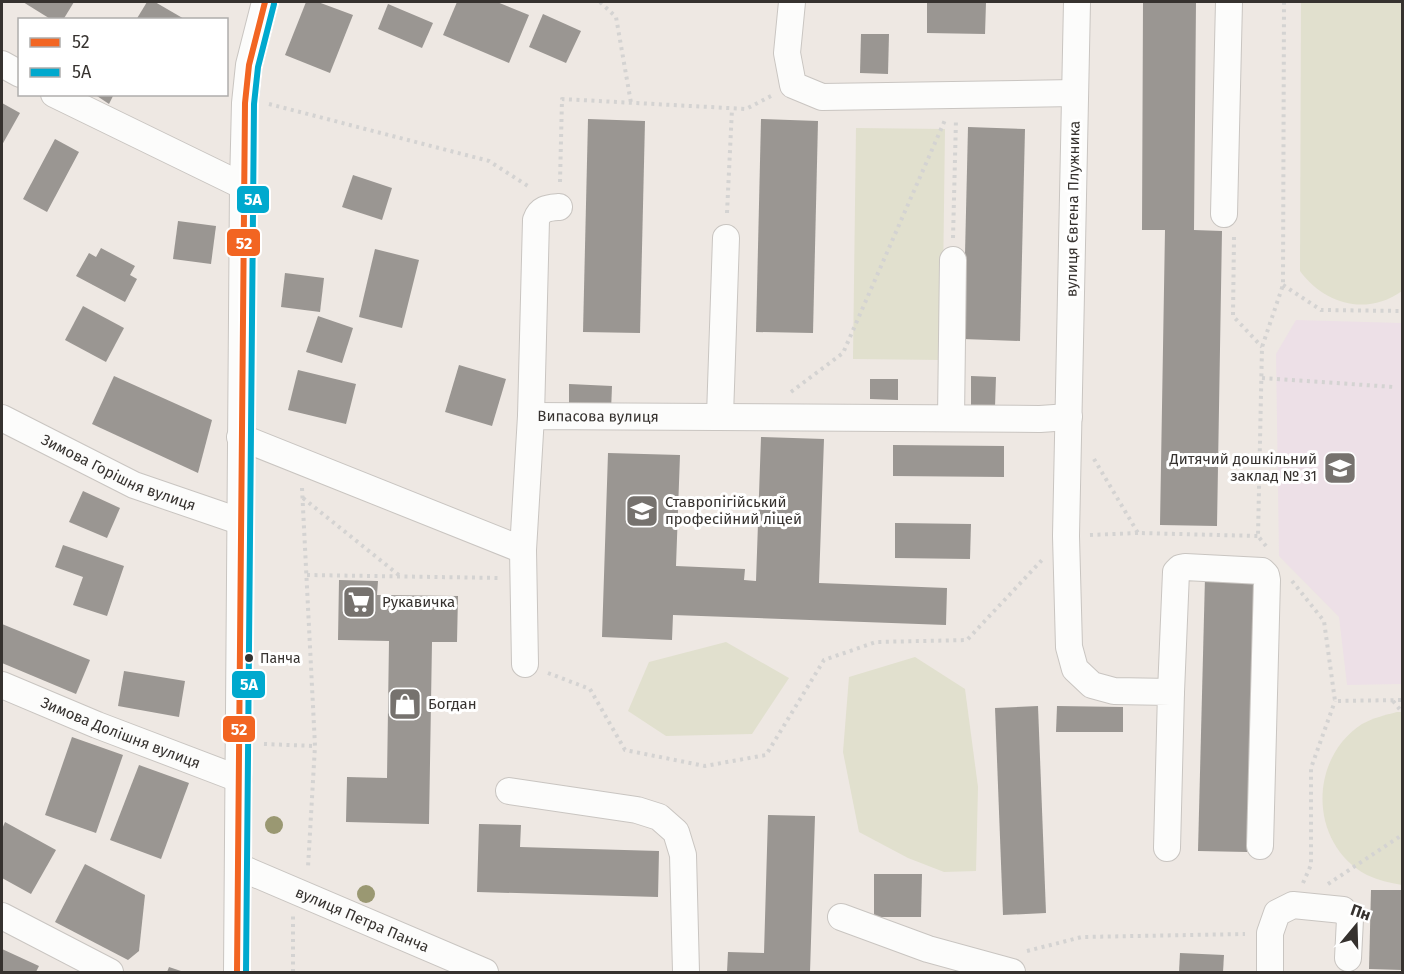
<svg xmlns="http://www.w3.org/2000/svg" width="1404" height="974" font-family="'Fira Sans',sans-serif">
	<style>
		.education { fill: #ede0e7 }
		.green { fill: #e1e0ce }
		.building { fill: #9a9692 }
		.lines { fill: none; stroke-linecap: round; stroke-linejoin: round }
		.minor-casing { stroke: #c9c5c1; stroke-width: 28 }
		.path { stroke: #d4d3d2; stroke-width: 4; stroke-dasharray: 3 4.5; stroke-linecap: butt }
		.minor { stroke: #fcfcfb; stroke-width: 26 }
		.bus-1-casing { stroke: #fff; stroke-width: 10 }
		.bus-2-casing { stroke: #fff; stroke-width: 10 }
		.bus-1 { stroke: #f26522; stroke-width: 6 }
		.bus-2 { stroke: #00a9ce; stroke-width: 6 }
		.tree { fill: #9a9872 }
		.bus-dot { fill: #36322f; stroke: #fff; stroke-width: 2 }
		.labels { text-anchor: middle; stroke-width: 6; stroke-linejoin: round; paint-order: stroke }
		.bus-label { font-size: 14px; fill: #36322f; stroke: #fff; text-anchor: start }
		.street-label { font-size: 15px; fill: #36322f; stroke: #fff }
		.poi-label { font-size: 15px; fill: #36322f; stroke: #fff; text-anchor: start }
		.line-badge { stroke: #fff; stroke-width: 2 }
		.badge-label { font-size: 16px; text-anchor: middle; font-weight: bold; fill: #fff }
	</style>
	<rect width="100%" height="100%" fill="#eee8e3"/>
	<polygon class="education" points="1296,320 1402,323 1402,684 1347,685 1339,617 1279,556 1276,354"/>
	<g class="green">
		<path d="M1301,2H1402V291C1367,316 1325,305 1300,271Z"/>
		<polygon points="856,128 945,129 942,360 853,359"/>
		<polygon points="726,642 789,678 752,734 666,736 628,711 649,662"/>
		<polygon points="915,657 965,689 978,787 976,871 944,872 908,858 859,832 843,752 849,677"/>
		<path d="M1397,712H1402V885C1390,883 1378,880 1367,875C1309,844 1308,759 1362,724C1373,718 1385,715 1397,712Z"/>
	</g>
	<g class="building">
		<polygon points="23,2 74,2 63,20 52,20"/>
		<polygon points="147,2 155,2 186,20 136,20"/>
		<polygon points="306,2 318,2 353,15 330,73 285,55"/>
		<polygon points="457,2 497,2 529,15 509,63 443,35"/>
		<polygon points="927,2 986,2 985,34 927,33"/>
		<polygon points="1143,2 1196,2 1194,230 1222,231 1217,526 1160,525 1165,230 1142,230"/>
		<polygon points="388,4 433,23 422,48 378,29"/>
		<polygon points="543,14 581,31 566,63 529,47"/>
		<polygon points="861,34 889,34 888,74 860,73"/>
		<polygon points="94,94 114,94 109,104"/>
		<polygon points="2,103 20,113 2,145"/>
		<polygon points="588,119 645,121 640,333 583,332"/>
		<polygon points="761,119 818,121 813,333 756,332"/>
		<polygon points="968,127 1025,129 1020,341 963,339"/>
		<polygon points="55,139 79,152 47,212 23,199"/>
		<polygon points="353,175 392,188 382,220 342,207"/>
		<polygon points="178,221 216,226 211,264 173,259"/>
		<polygon points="101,248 135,266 130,275 137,279 125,302 76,276 89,253 96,257"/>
		<polygon points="375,249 419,260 402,328 359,317"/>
		<polygon points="285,273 324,278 320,312 281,307"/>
		<polygon points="83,306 124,328 106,362 65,340"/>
		<polygon points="318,316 353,328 342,363 306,352"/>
		<polygon points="459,365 506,379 492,426 445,412"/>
		<polygon points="298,370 356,384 346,424 288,410"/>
		<polygon points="114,376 212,420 198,473 92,424"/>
		<polygon points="971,376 996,377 995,407 971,407"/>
		<polygon points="870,379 898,379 898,400 870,399"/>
		<polygon points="569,384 612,386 611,411 569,409"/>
		<polygon points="761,437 824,439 819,583 947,588 946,625 673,615 672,640 602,637 608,453 680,455 676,566 745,569 744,580 756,581"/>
		<polygon points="893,445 1004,446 1004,477 893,476"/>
		<polygon points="83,491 120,508 107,538 69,522"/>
		<polygon points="895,523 971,524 970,559 895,558"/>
		<polygon points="63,545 124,566 107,616 73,605 83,577 55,567"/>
		<polygon points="1205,577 1254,579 1247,852 1198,851"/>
		<polygon points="339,580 378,581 377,595 458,596 457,642 432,642 429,824 346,822 347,777 387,778 389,641 338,640"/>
		<polygon points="2,624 90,660 76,694 2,663"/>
		<polygon points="124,671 185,681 179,717 118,706"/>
		<polygon points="1038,706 1046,913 1003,915 995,708"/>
		<polygon points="1057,706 1123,707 1123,732 1056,732"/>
		<polygon points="72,737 123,755 96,833 45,815"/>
		<polygon points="139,765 189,783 161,859 110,840"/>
		<polygon points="768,815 815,816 810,972 727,972 728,952 764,953"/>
		<polygon points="5,822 56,850 31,894 2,878 2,829"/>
		<polygon points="479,824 521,825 520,847 659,851 658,897 477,892"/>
		<polygon points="85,864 145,895 139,951 128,960 55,922"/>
		<polygon points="874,874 922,874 921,917 874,917"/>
		<polygon points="1371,890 1402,890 1402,970 1369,969"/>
		<polygon points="2,949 39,966 36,972 2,972"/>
		<polygon points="1180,953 1224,955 1223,972 1179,972"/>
		<polygon points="169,967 184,972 167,972"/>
	</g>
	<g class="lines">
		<g class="minor-casing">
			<g id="minor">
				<polyline points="792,2 787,53 793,85 822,97 1075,93"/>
				<polyline points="1077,2 1066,536 1069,647 1075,669 1092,685 1114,691 1171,692 1167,848"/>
				<polyline points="2,64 20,74"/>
				<polyline points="54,94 243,186"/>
				<polyline points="1224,214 1229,2"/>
				<path d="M531,416L536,220C540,208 548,208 559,207"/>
				<polyline points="720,416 726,238"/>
				<path id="s1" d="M2,418L134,485L239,521"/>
				<polyline points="951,418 953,260"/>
				<path id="s2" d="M240,437L523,550L531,416L1040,419L1069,417"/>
				<polyline points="523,550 525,664"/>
				<path id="s3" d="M2,685L97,725L239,779"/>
				<polyline points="1171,692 1176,572 1180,568 1185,567 1262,571 1266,575 1267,580 1260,846"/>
				<polyline points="509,791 637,810 659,817 676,832 683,855 686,972"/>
				<path id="s4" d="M239,867L485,972"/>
				<polyline points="2,916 110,972"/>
				<polyline points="841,917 928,949 1012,972"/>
				<polyline points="237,972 243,186 245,103 249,65 265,2"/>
				<polyline points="1270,972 1270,933 1277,913 1293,905 1343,910 1350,919 1348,958"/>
			</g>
		</g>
		<g class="path">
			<polyline points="600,2 616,17 631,103"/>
			<polyline points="269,104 489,161 531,188"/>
			<polyline points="560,182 562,99 746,109 771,96"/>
			<polyline points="727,213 732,109"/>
			<polyline points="1234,237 1233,316 1262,347"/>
			<polyline points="953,238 956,119"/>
			<polyline points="1283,285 1321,310 1402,311"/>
			<polyline points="1262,378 1394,387"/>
			<polyline points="791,392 843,353 945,120"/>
			<polyline points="1094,459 1138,533 1258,536"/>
			<polyline points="302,488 315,746 308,867"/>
			<polyline points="303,498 400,576"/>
			<polyline points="1090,535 1138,533"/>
			<polyline points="1266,546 1258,536 1262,347 1283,285 1284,2"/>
			<polyline points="307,575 501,578"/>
			<polyline points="1292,581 1324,621 1335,701 1402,700"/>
			<polyline points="548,673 590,689 625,750 705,766 766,755 824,660 876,642 967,640 1042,560"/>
			<polyline points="1393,701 1402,712"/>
			<polyline points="264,744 315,746"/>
			<polyline points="1303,883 1311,865 1311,768 1335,701"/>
			<polyline points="1328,884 1402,835"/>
			<polyline points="1027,951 1082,937 1245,934"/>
			<polyline points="293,972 293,916"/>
		</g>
		<use href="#minor" class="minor"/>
		<g class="bus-1-casing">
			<polyline id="bus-1" points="237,972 245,103 249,65 265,2"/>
		</g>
		<g class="bus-2-casing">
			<polyline id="bus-2" points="246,972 254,104 258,67 274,4"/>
		</g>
		<use href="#bus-1" class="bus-1"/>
		<use href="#bus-2" class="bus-2"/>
	</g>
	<g class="tree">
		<circle cx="274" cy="825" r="9"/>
		<circle cx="366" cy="894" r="9"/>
	</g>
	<defs>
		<g id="school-square" transform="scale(1.725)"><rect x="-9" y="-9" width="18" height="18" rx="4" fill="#76726e" stroke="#fff"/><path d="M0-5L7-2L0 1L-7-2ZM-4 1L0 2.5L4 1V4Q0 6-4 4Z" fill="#fff"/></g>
		<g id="university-square" transform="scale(1.725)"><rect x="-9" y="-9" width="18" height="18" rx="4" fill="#76726e" stroke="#fff"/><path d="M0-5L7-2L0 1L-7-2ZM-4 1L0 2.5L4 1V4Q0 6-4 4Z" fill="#fff"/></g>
		<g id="supermarket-square" transform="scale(1.725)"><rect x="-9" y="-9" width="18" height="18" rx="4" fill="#76726e" stroke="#fff"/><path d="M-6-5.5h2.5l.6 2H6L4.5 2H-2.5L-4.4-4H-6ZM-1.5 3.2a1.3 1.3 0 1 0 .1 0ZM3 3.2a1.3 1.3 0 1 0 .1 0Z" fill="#fff"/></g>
		<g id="shop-square" transform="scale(1.725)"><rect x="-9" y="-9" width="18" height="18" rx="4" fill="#76726e" stroke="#fff"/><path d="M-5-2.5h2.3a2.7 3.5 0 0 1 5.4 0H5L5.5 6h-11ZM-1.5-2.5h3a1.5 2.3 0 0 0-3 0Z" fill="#fff"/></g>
	</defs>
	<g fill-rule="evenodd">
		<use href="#school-square" x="1340" y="468"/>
		<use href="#university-square" x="642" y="511"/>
		<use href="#supermarket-square" x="359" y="602"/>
		<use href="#shop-square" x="405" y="704"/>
	</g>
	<circle class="bus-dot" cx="249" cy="658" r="5"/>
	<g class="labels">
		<g class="bus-label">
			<text x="260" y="663">Панча</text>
		</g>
		<g class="street-label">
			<text transform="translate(1073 209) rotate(-89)" y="5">вулиця Євгена Плужника</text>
			<text dy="5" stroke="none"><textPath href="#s2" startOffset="506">Випасова вулиця</textPath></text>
			<text dy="5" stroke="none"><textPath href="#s1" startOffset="129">Зимова Горішня вулиця</textPath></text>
			<text dy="5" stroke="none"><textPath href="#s3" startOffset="128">Зимова Долішня вулиця</textPath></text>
			<text dy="5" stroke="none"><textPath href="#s4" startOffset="134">вулиця Петра Панча</textPath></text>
		</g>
		<g class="poi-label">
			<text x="1317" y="464" text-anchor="end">Дитячий дошкільний<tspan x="1317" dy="17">заклад № 31</tspan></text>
			<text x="665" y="507">Ставропігійський<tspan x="665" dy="17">професійний ліцей</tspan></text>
			<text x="382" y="607">Рукавичка</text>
			<text x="428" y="709">Богдан</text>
		</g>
	</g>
	<g class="line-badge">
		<rect x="236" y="185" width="34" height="29" rx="6" fill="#00a9ce"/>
		<rect x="226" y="228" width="35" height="29" rx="6" fill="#f26522"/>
		<rect x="231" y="670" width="35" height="29" rx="6" fill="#00a9ce"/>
		<rect x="222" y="715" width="34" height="28" rx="6" fill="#f26522"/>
	</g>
	<g class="badge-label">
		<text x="253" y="205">5А</text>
		<text x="244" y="249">52</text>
		<text x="249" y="690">5А</text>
		<text x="239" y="735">52</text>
	</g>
	<rect width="1404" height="974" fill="none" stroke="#36322f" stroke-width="6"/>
	<rect x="18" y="18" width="210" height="78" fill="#ffffff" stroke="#afadac" stroke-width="1.5"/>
	<rect x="30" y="38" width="30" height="9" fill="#f26522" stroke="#afadac" stroke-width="1.5"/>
	<text x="72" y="48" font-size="18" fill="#36322f">52</text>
	<rect x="30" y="68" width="30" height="9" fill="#00a9ce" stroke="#afadac" stroke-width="1.5"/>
	<text x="72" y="78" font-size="18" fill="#36322f">5А</text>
	<g transform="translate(1356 926) rotate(19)" stroke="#ffffff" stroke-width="4.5" paint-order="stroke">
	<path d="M0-4.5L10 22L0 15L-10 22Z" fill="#36322f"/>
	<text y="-9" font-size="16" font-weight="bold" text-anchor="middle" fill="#36322f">Пн</text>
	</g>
</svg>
